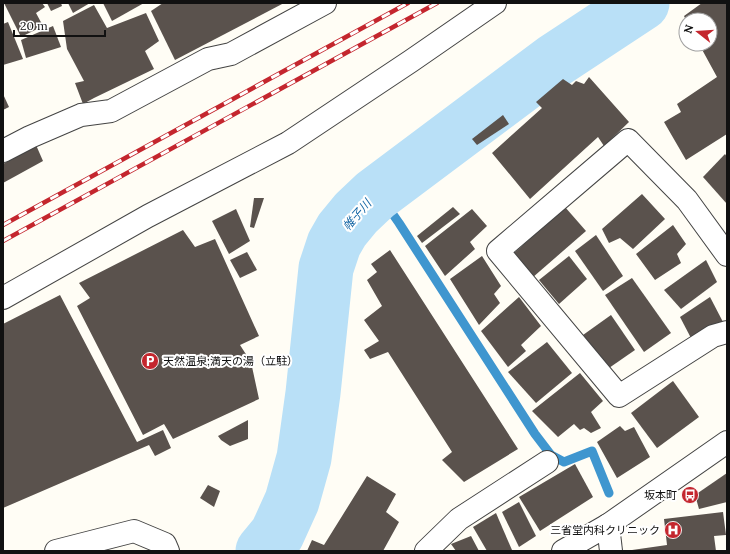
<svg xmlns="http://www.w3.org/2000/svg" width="730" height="554" font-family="Lora,'Noto Sans JP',serif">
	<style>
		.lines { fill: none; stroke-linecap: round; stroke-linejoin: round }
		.stream { stroke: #3f96cf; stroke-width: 9 }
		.river { stroke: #b9e0f7; stroke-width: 55 }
		.building { fill: #5a524d }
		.minor-casing { stroke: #444; stroke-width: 24 }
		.minor { stroke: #fff; stroke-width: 22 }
		.rail-casing { stroke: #c4262e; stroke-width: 4.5 }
		.rail { stroke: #fff; stroke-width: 3; stroke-dasharray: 9; stroke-linecap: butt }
		.labels { text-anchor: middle; stroke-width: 4; stroke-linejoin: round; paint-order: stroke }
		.poi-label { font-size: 11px; fill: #111; stroke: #fff; text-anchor: end }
		.water-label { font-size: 12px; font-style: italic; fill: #1768a6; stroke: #fff }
	</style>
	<rect width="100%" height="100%" fill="#fffdf5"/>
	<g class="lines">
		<polyline class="stream" points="378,193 399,223 535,434 551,455 564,462 592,451 609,493"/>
		<polyline class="river" points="263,551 277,534 292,501 304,458 313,393 326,268 334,244 342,230 356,213 375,195 554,61 642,3"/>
	</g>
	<g class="building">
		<polygon points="4,3 42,3 45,7 36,13 43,26 21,37"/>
		<polygon points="47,3 61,3 62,6 51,11"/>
		<polygon points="68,3 90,3 73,13"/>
		<polygon points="103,3 144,3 112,21"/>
		<polygon points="163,3 284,3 175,60 151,11"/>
		<polygon points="702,3 727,3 727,134 686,160 664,122 681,112 677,104 717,77 699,44 710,44 710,20 686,20 684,16"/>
		<polygon points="94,5 107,28 146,13 159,41 145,51 154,69 94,98 83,104 75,83 84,81 67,49 63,21"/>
		<polygon points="8,22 23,59 3,65 3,24"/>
		<polygon points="53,26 61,47 26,58 21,40"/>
		<polygon points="589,77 629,122 604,146 598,137 530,199 492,153 542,108 536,102 563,79 572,85 576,81 584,84"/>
		<polygon points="3,94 9,107 3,110"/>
		<polygon points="503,115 509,124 477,145 472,139"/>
		<polygon points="36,145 43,161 3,183 3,164"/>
		<polygon points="725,154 727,157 727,204 703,177"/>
		<polygon points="642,194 665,219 633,249 620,238 609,243 602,229"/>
		<polygon points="254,198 264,198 254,228 250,227"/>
		<polygon points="453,207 460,214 422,243 417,236"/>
		<polygon points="565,207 586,231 532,278 513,254"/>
		<polygon points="236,209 250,241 229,254 212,221"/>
		<polygon points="472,209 487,226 470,242 475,249 445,276 425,246"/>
		<polygon points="673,225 686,244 677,254 681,263 655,280 636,254"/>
		<polygon points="183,230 195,247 215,239 259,336 240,345 251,362 259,399 173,439 164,424 143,435 77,306 90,298 79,283"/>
		<polygon points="596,235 623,276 603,291 575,251"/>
		<polygon points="390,250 518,449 464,482 442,460 452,452 388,352 370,359 364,350 379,341 364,320 382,306 367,280 377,272 371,264"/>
		<polygon points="247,252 257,270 240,278 230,260"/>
		<polygon points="482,256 501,286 494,294 500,303 479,325 450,279"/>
		<polygon points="569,256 587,279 559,304 539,280"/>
		<polygon points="706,260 717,282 681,309 664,290"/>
		<polygon points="632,278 671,333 644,352 605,295"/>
		<polygon points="60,295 137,442 163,430 171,448 155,456 149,445 3,508 3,324"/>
		<polygon points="519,297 541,326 521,345 526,351 508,367 481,331"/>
		<polygon points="710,297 723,322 692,340 680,317"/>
		<polygon points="611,315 635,350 609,368 583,335"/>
		<polygon points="547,342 572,373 536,403 508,372"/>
		<polygon points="580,373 603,401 591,412 601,428 591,433 584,428 580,430 574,424 558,437 532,411"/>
		<polygon points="673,381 699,417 657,448 631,413"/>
		<polygon points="248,420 248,439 230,446 221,440 218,436"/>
		<polygon points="620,426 625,431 634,427 650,457 617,478 597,442"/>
		<polygon points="575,464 593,497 540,531 519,497"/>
		<polygon points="727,473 727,502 699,509 695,495"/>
		<polygon points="367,476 396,494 386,512 399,522 383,551 307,551 312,540 324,545"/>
		<polygon points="208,485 220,491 214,507 200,498"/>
		<polygon points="519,502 536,536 519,547 502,512"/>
		<polygon points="723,512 726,535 714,536 716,551 632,551 632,550 667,545 664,519"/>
		<polygon points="496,513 512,550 511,551 487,551 473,527"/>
		<polygon points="471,536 479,551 456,551 451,544"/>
	</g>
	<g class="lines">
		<g class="minor-casing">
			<g id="minor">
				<polyline points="3,151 30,137 81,115 111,111 208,59 231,54 325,3"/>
				<polyline points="727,255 687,200 628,140 498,251 619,396 713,336 727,332"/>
				<polyline points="3,298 148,216 288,143 411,61 495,3"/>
				<polyline points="608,525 611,551"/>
				<polyline points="56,551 134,531 165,544 168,551"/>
				<polyline points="426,551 459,519 547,462"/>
				<polyline points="563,551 608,525 727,442"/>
			</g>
		</g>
		<use href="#minor" class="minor"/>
		<g class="rail-casing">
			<g id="rail">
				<polyline points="3,225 408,3"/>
				<polyline points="3,241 437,3"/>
			</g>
		</g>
		<use href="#rail" class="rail"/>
	</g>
	<defs>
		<g id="parking-disc" transform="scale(0.9)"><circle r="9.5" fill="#c4262e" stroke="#fff"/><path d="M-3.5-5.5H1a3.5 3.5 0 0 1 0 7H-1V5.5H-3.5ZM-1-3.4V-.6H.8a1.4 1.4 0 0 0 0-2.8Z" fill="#fff"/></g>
		<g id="bus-disc" transform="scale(0.9)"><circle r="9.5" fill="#c4262e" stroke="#fff"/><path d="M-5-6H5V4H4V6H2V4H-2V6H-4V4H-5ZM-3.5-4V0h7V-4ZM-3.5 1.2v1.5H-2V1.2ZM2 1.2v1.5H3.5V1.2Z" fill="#fff"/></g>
		<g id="hospital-disc" transform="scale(0.9)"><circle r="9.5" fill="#c4262e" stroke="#fff"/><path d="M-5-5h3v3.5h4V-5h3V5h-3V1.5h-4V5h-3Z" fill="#fff"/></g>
	</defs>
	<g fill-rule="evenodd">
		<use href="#parking-disc" x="150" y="361"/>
		<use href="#bus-disc" x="690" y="495"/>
		<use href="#hospital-disc" x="673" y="530"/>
	</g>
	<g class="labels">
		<g class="poi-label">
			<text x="163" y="365" text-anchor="start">天然温泉;満天の湯（立駐）</text>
			<text x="677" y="499">坂本町</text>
			<text x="660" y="534">三省堂内科クリニック</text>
		</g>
		<g class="water-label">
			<text transform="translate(357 215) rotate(-49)" y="4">帷子川</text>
		</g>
	</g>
	<rect width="730" height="554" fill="none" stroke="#111111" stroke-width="8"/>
	<g transform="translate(698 32) rotate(287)"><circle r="19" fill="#ffffff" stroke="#a0a0a0"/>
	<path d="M0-3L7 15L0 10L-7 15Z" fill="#c4262e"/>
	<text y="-6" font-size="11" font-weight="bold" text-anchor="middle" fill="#111111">N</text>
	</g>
	<path d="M14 30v6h91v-6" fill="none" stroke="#111111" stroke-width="2"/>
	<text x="20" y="30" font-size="12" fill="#111111" stroke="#ffffff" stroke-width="3" paint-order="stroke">20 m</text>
</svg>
